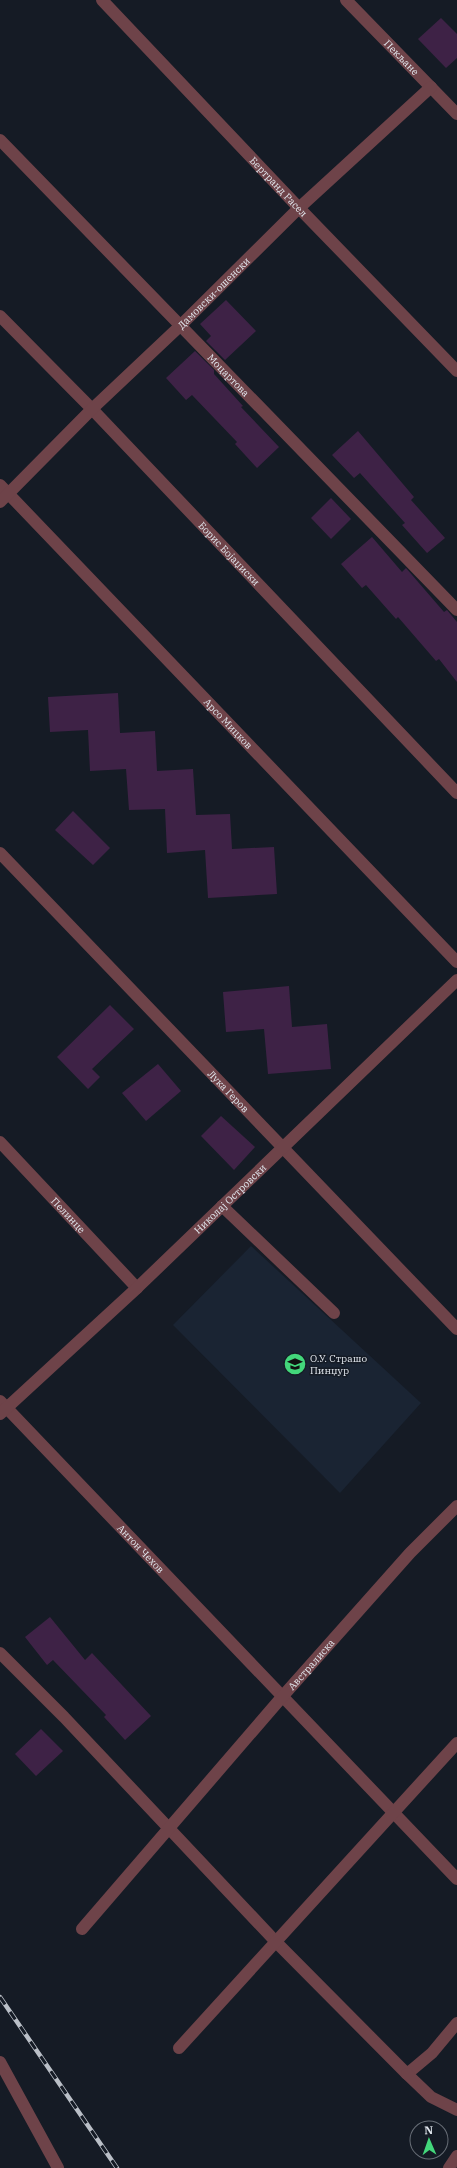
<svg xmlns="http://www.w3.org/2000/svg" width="457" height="2168" font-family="'IBM Plex Serif',serif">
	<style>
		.built { fill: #1a2433 }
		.building { fill: #3e2246 }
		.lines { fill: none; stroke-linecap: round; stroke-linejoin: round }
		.minor { stroke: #6e4349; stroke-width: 12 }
		.rail-casing { stroke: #babfc7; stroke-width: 4.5 }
		.rail { stroke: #151b25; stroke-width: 3; stroke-dasharray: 9; stroke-linecap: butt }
		.labels { text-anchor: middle; stroke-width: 3; stroke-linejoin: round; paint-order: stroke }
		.street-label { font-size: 10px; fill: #e3e8ef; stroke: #151b25 }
		.poi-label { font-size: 10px; fill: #e3e8ef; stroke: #151b25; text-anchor: start }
	</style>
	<rect width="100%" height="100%" fill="#151b25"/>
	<polygon class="built" points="251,1246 421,1403 340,1493 173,1325"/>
	<g class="building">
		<polygon points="441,18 457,34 457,58 446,68 418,39"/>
		<polygon points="226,300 256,331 225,360 206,341 211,336 200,324"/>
		<polygon points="195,351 214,370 214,374 243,406 241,407 279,447 257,468 235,444 237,442 192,395 186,400 166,378"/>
		<polygon points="358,431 414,497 411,500 445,538 427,553 402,525 405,523 360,473 354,478 332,455"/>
		<polygon points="331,498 351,519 331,539 311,518"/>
		<polygon points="372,537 402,572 406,568 444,612 447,610 457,622 457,682 439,659 436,661 398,617 396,619 366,585 362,588 341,564"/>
		<polygon points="118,693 120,733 155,731 157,771 193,769 196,815 230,814 232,849 274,847 277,894 208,898 205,850 167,853 165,809 129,810 126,769 90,771 88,730 50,732 48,697"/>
		<polygon points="73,811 110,848 93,865 55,830"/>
		<polygon points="289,986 292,1027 327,1024 331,1069 268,1074 264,1029 226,1032 223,992"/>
		<polygon points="110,1005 134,1029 92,1069 100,1077 88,1089 57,1057"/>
		<polygon points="158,1064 181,1091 146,1121 122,1093"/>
		<polygon points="221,1116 255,1147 234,1170 201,1136"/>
		<polygon points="50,1617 85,1660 92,1653 151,1716 125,1740 104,1717 106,1715 53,1660 47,1665 25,1637"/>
		<polygon points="41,1729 63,1751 36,1776 15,1754"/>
	</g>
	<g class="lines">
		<g class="minor">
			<path id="s1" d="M102,0L299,208L457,371"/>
			<path id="s2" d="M346,0L457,114"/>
			<path id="s3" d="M0,140L457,610"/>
			<path id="s4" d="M0,316L92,409L457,793"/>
			<path id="s5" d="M0,485L457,962"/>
			<path id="s6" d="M0,502L92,409L180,326L299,208L431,87"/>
			<path id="s7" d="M0,853L457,1329"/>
			<path id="s8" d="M0,1142L137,1288"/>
			<polyline points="222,1206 334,1313"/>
			<path id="s9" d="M0,1401L457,1879"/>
			<path id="s10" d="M0,1414L137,1288L457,980"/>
			<polyline points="0,1653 64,1717 277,1943 407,2074 432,2053 457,2023"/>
			<path id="s11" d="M82,1929L282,1697L410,1553L457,1506"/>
			<polyline points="179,2048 457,1743"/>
			<polyline points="0,2062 58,2168"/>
			<polyline points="407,2074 431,2097 457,2110"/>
			<polyline points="449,2168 457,2156"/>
		</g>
		<g class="rail-casing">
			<polyline id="rail" points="0,1997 117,2168"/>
		</g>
		<use href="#rail" class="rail"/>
	</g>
	<defs>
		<g id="school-disc" transform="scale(1.15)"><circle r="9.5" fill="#43d77b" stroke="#151b25"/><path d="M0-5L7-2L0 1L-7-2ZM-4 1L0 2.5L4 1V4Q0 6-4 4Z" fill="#111"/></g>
	</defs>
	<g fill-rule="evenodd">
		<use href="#school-disc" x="295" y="1364"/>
	</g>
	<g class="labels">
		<g class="street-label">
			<text dy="4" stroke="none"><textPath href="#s2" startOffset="80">Пекљане</textPath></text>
			<text dy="4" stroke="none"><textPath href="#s1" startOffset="257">Бертранд Расел</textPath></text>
			<text dy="4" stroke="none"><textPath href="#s6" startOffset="299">Дамовски-ошенски</textPath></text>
			<text dy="4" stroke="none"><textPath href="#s3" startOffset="328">Моцартова</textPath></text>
			<text dy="4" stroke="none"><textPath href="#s4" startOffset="330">Борис Бојаџиски</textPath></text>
			<text dy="4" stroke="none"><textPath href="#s5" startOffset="330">Арсо Мицков</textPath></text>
			<text dy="4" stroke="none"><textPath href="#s7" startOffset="330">Лука Геров</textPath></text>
			<text dy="4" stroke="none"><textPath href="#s10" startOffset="315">Николај Островски</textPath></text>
			<text dy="4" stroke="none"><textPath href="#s8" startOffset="100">Пелинце</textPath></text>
			<text dy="4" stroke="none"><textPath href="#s9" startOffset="204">Антон Чехов</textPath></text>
			<text dy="4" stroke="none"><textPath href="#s11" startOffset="350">Австралиска</textPath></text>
		</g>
		<g class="poi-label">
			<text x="310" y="1362">О.У. Страшо<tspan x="310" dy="12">Пинџур</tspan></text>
		</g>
	</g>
	<g transform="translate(429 2140) rotate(358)"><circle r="19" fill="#151b25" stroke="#676d76"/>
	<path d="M0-3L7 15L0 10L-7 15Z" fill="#43d77b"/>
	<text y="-6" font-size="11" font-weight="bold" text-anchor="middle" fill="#e3e8ef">N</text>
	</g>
</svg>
